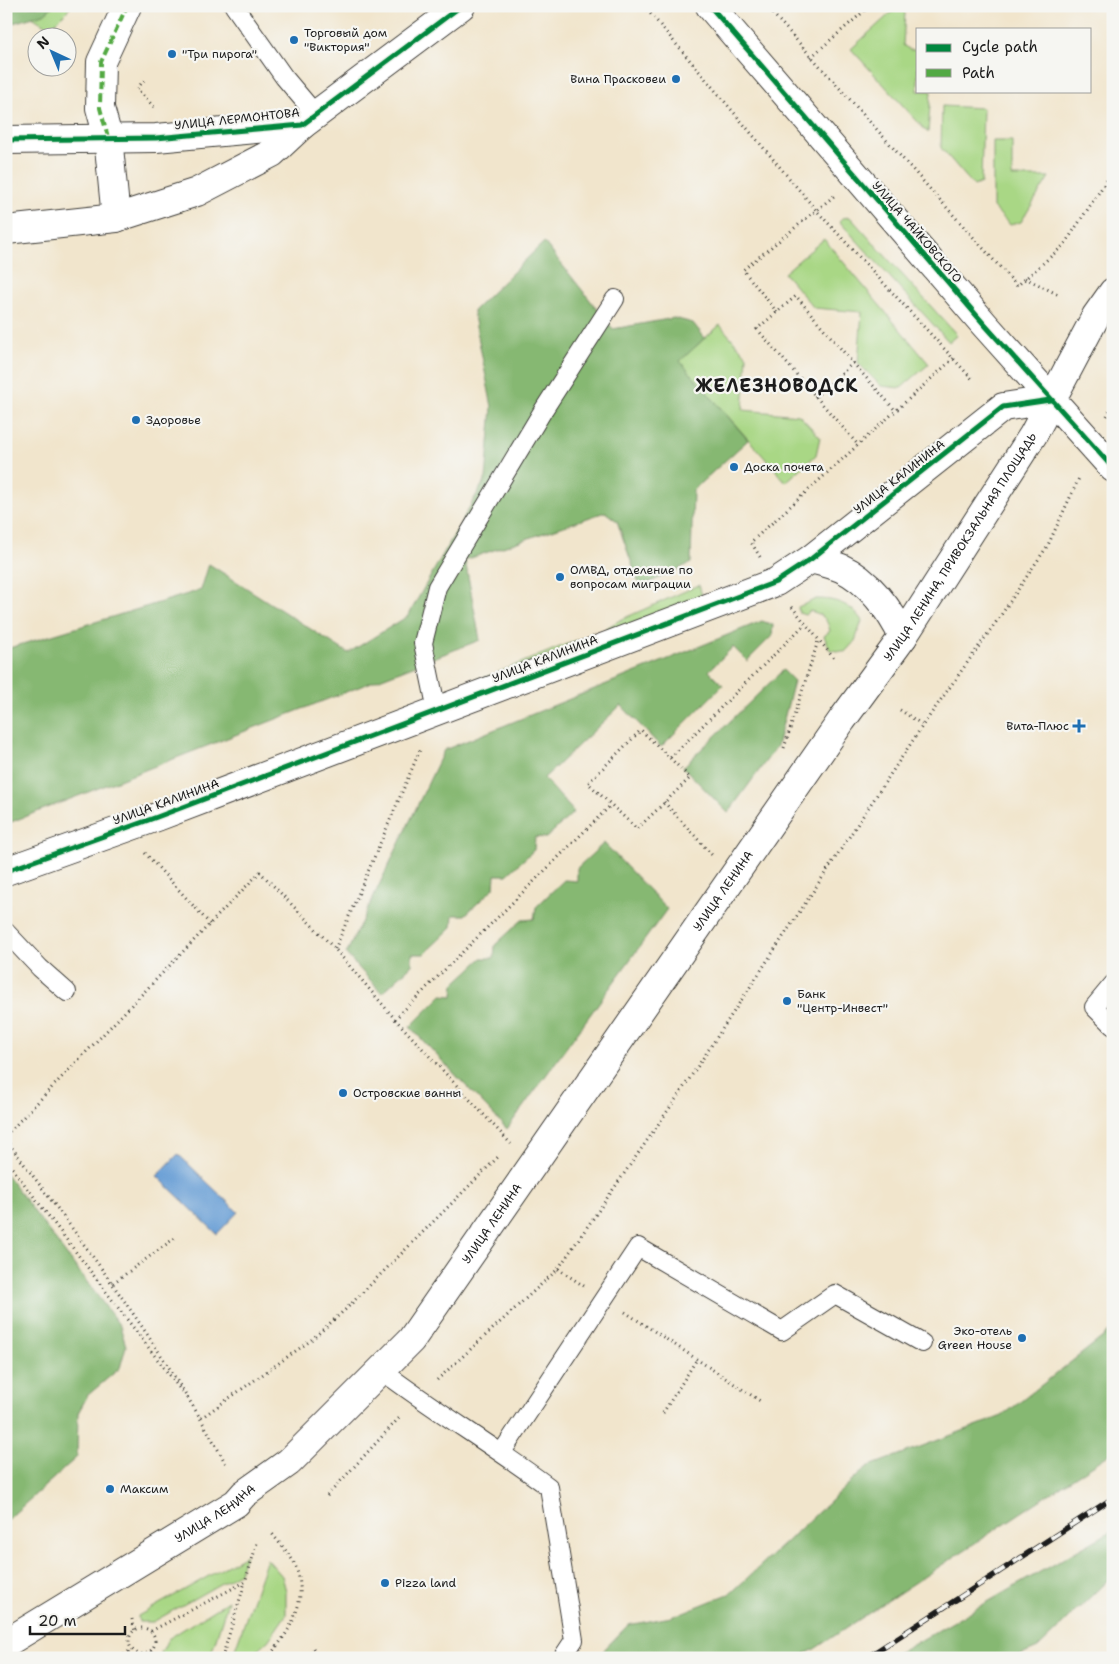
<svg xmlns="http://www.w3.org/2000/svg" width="1119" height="1664" font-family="'Shantell Sans',sans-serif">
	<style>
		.green { fill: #a9d785; stroke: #627a50 }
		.forest { fill: #86b872; stroke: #516a47 }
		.water { fill: #679ed5; stroke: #425d78 }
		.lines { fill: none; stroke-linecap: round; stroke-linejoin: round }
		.lane-casing { stroke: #3c3a36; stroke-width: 20 }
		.street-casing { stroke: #3c3a36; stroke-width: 30 }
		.secondary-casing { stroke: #3c3a36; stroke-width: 30 }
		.path { stroke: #3c3a36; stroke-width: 3; stroke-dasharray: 1 4; stroke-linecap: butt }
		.lane { stroke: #fff; stroke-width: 18 }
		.street { stroke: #fff; stroke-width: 28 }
		.secondary { stroke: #fff; stroke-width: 28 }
		.rail-casing { stroke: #1c1c1c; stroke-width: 5.5 }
		.rail { stroke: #f6f6f2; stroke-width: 4; stroke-dasharray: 11; stroke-linecap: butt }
		.quiet { stroke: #52a943; stroke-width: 4; stroke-dasharray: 8 4; stroke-linecap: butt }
		.cycleway-casing { stroke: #f6f6f2; stroke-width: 8 }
		.cycleway { stroke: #00873e; stroke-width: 5 }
		.poi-dot { fill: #1f6fb2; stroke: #f6f6f2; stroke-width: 2 }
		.labels { text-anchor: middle; stroke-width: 4.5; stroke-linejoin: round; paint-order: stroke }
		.poi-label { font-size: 12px; fill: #1c1c1c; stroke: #f6f6f2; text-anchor: start }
		.street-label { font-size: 12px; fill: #1c1c1c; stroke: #f6f6f2 }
		.district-label { font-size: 18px; font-weight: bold; letter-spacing: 1px; fill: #1c1c1c; stroke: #f6f6f2 }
	</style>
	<rect width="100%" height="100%" fill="#f6f6f2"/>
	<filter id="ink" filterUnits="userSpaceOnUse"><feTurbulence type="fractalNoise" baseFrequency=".02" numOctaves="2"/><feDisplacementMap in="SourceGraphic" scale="10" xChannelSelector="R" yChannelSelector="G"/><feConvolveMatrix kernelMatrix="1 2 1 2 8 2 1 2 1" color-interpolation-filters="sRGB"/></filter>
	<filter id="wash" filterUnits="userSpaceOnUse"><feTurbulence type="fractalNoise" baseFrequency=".0096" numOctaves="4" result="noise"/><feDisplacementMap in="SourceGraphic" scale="20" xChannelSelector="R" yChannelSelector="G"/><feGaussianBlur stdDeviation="1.12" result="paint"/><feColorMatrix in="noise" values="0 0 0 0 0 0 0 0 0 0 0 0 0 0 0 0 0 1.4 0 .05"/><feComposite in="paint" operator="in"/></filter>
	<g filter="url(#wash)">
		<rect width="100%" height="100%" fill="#f1e5cc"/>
		<g class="green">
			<polygon points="14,6 72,6 50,28"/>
			<polygon points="901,9 905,13 903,45 910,50 918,50 918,91 931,91 928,133 851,49 894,10"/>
			<polygon points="942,106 983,108 981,183 974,186 941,148"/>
			<polygon points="993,141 1012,141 1012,177 1049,177 1021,222 1010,225 993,207"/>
			<polygon points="850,217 957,335 949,342 839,221 842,218"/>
			<polygon points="824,239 929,364 901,388 881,386 858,363 862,312 814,308 784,273"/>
			<polygon points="720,325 747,356 743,410 799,415 820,437 816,455 786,482 679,361"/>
			<polygon points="699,585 703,599 605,633 606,628 620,620"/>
			<path d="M816,599C836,599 851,604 862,621L855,641L845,652L830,650L824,636L830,631C827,618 822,614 810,611L805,615L799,613L798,607Z"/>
			<polygon points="577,640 582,643 447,693"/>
			<polygon points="246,1555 239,1573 153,1622 139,1622 138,1616"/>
			<polygon points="267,1559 282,1576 286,1591 286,1615 268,1641 250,1656 232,1658"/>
			<polygon points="228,1601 210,1658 163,1658 161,1653 168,1639"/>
		</g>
		<g class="forest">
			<polygon points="6,6 53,6 44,14 6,25"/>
			<polygon points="544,242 613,329 674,318 693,323 705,338 680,361 748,440 693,490 691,563 640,587 617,521 605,512 465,560 480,640 6,824 6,649 201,590 209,564 348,653 408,616 486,478 492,407 473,311"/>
			<polygon points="762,621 773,625 772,636 747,661 733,647 709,671 723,685 661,747 621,705 544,778 574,812 546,838 535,837 534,850 507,875 495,875 494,888 465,915 453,915 452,927 424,954 412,954 412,965 382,993 346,954 444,750"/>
			<polygon points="783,670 794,681 777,746 728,813 683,767"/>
			<polygon points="604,843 667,909 507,1129 410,1027 442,995 453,996 454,984 482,958 494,958 495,945 522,920 534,919 536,907 564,880 577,881 577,868"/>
			<polygon points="6,1174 120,1326 126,1346 120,1368 88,1395 78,1413 77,1457 6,1521"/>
			<polygon points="1113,1329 1113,1452 813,1650 797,1658 596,1658 628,1625 671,1617 731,1593 867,1467 1002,1416"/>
			<polygon points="1113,1530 1113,1575 1038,1648 1014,1658 890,1658"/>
		</g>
		<polygon class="water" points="178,1154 238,1212 217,1234 157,1176"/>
	</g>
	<g filter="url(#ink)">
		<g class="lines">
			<g class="lane-casing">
				<g id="lane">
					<polyline points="234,6 284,77 316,115"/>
					<polyline points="437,711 423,643 437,587 544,409 615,299"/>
					<polyline points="6,932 40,968 67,992"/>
					<polyline points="1113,984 1094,1007 1113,1026"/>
					<path d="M381,1370C435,1411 494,1446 549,1487L574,1640L562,1658"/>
					<polyline points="502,1452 638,1247 782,1331 835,1294 922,1343"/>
				</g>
			</g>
			<g class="street-casing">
				<g id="street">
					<polyline points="710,6 984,324 1113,468"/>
					<polyline points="6,140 156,138 302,125 461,6"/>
					<polyline points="116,218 108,137 100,108 101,62 127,6"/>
					<polyline points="6,230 116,218 197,192 272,153 302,125"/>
					<path d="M811,559C821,562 831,564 841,568C868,580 891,611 903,637"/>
					<polyline points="6,871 157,817 776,582 811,559 1003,407 1050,400"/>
				</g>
			</g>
			<g class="secondary-casing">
				<g id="secondary">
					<path id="s1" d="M6,1643L236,1503L244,1494L289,1462L411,1340L842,720L903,637L1033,435L1096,316L1113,292"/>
				</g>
			</g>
			<g class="path">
				<polyline points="644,6 816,210 974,381"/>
				<polyline points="766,6 1017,286 1064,245 1113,171"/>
				<polyline points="811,57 870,6"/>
				<polyline points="144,80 137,89 155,108"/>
				<polyline points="1025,278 1059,295"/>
				<polyline points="777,312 743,270 834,196"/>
				<polyline points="853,363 896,411"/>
				<polyline points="815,397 853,363 796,296 757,329 858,445"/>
				<polyline points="1107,416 1113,403"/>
				<polyline points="760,557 751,542 954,358"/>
				<polyline points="792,607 836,661"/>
				<polyline points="900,710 923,725"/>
				<polyline points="784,748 818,641"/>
				<polyline points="670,758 690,778 637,829 588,783 641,730 670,758 805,624"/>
				<polyline points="664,802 712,855"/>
				<polyline points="145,853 210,924"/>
				<polyline points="335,949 420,750"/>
				<polyline points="395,1019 511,1144"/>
				<polyline points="6,1135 260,872 335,949 395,1019 611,805"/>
				<path d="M6,1140C85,1245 165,1350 227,1466"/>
				<polyline points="6,1160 183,1393"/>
				<polyline points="558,1269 584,1286"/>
				<polyline points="113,1283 175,1238"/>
				<polyline points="625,1312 760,1401"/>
				<polyline points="437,1380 558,1269 680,1093 923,725 999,618 1048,545 1080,476"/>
				<polyline points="663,1413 697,1359"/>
				<polyline points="201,1418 310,1341 346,1309 500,1155"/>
				<polyline points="327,1496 401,1416"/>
				<polyline points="132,1619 135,1631"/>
				<circle cx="142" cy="1641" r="13"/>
				<polyline points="151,1631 245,1582 258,1540"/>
				<polyline points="313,1648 319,1658"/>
				<polyline points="151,1651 154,1658"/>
				<polyline points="120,1658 132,1649"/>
				<polyline points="222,1658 245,1582"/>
				<path d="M267,1658C290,1633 311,1598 294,1563C289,1553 278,1542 271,1532"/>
			</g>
			<use href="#lane" class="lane"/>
			<use href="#street" class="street"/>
			<use href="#secondary" class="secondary"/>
			<g class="rail-casing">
				<polyline id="rail" points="866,1658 1113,1498"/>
			</g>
			<use href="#rail" class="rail"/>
			<polyline class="quiet" points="108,137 100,108 101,62 127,6"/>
			<g class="cycleway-casing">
				<g id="cycleway">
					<polyline points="710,6 984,324 1113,468"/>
					<polyline points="6,140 156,138 302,125 461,6"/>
					<polyline points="6,871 157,817 776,582 811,559 1003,407 1050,400"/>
				</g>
			</g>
			<use href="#cycleway" class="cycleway"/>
		</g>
	</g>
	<g class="poi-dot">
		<circle cx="294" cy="40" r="5"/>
		<circle cx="172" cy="54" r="5"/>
		<circle cx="676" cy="79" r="5"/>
		<circle cx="136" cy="420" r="5"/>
		<circle cx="734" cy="467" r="5"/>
		<circle cx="560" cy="577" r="5"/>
		<path d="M1076.5 718.5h5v5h5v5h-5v5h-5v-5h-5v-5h5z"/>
		<circle cx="787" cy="1001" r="5"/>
		<circle cx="343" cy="1093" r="5"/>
		<circle cx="1022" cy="1338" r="5"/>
		<circle cx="110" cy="1489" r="5"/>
		<circle cx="385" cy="1583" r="5"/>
	</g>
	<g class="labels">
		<g class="poi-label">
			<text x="304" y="37">Торговый дом<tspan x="304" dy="14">"Виктория"</tspan></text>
			<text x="182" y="58">"Три пирога"</text>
			<text x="666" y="83" text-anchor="end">Вина Прасковеи</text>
			<text x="146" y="424">Здоровье</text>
			<text x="744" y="471">Доска почета</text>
			<text x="570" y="574">ОМВД, отделение по<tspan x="570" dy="14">вопросам миграции</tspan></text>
			<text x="1069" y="730" text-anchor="end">Вита-Плюс</text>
			<text x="797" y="998">Банк<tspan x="797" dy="14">"Центр-Инвест"</tspan></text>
			<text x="353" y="1097">Островские ванны</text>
			<text x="1012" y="1335" text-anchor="end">Эко-отель<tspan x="1012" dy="14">Green House</tspan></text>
			<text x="120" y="1493">Максим</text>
			<text x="395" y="1587">Pizza land</text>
		</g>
		<g class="street-label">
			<text transform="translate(237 119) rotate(-6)" y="4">УЛИЦА ЛЕРМОНТОВА</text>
			<text transform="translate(917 232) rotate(49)" y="4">УЛИЦА ЧАЙКОВСКОГО</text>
			<text transform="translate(899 477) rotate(-38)" y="4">УЛИЦА КАЛИНИНА</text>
			<text dy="4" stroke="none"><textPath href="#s1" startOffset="1474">УЛИЦА ЛЕНИНА, ПРИВОКЗАЛЬНАЯ ПЛОЩАДЬ</textPath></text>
			<text transform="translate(545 659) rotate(-21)" y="4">УЛИЦА КАЛИНИНА</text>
			<text transform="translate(166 802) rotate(-20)" y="4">УЛИЦА КАЛИНИНА</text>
			<text dy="4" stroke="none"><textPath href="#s1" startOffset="1056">УЛИЦА ЛЕНИНА</textPath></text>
			<text dy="4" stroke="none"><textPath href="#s1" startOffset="651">УЛИЦА ЛЕНИНА</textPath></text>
			<text dy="4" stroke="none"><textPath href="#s1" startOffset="246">УЛИЦА ЛЕНИНА</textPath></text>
		</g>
		<g class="district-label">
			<text x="777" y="392">ЖЕЛЕЗНОВОДСК</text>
		</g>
	</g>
	<rect width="1119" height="1664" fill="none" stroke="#f6f6f2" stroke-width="25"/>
	<rect x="916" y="28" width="175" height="65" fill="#f6f6f2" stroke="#9f9f9c"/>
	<rect x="926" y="44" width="25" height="8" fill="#00873e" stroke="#9f9f9c"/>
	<text x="962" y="52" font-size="15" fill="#1c1c1c">Cycle path</text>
	<rect x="926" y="69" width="25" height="8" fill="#52a943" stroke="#9f9f9c"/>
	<text x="962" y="78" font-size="15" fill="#1c1c1c">Path</text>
	<g transform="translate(52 52) rotate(316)"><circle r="24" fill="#f6f6f2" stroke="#9f9f9c"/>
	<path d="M0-4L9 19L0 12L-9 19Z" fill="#1f6fb2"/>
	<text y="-8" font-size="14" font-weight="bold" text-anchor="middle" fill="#1c1c1c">N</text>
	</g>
	<path d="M30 1626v8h95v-8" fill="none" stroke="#1c1c1c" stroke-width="2.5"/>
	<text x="38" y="1626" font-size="15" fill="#1c1c1c" stroke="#f6f6f2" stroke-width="4" paint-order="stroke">20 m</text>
</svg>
